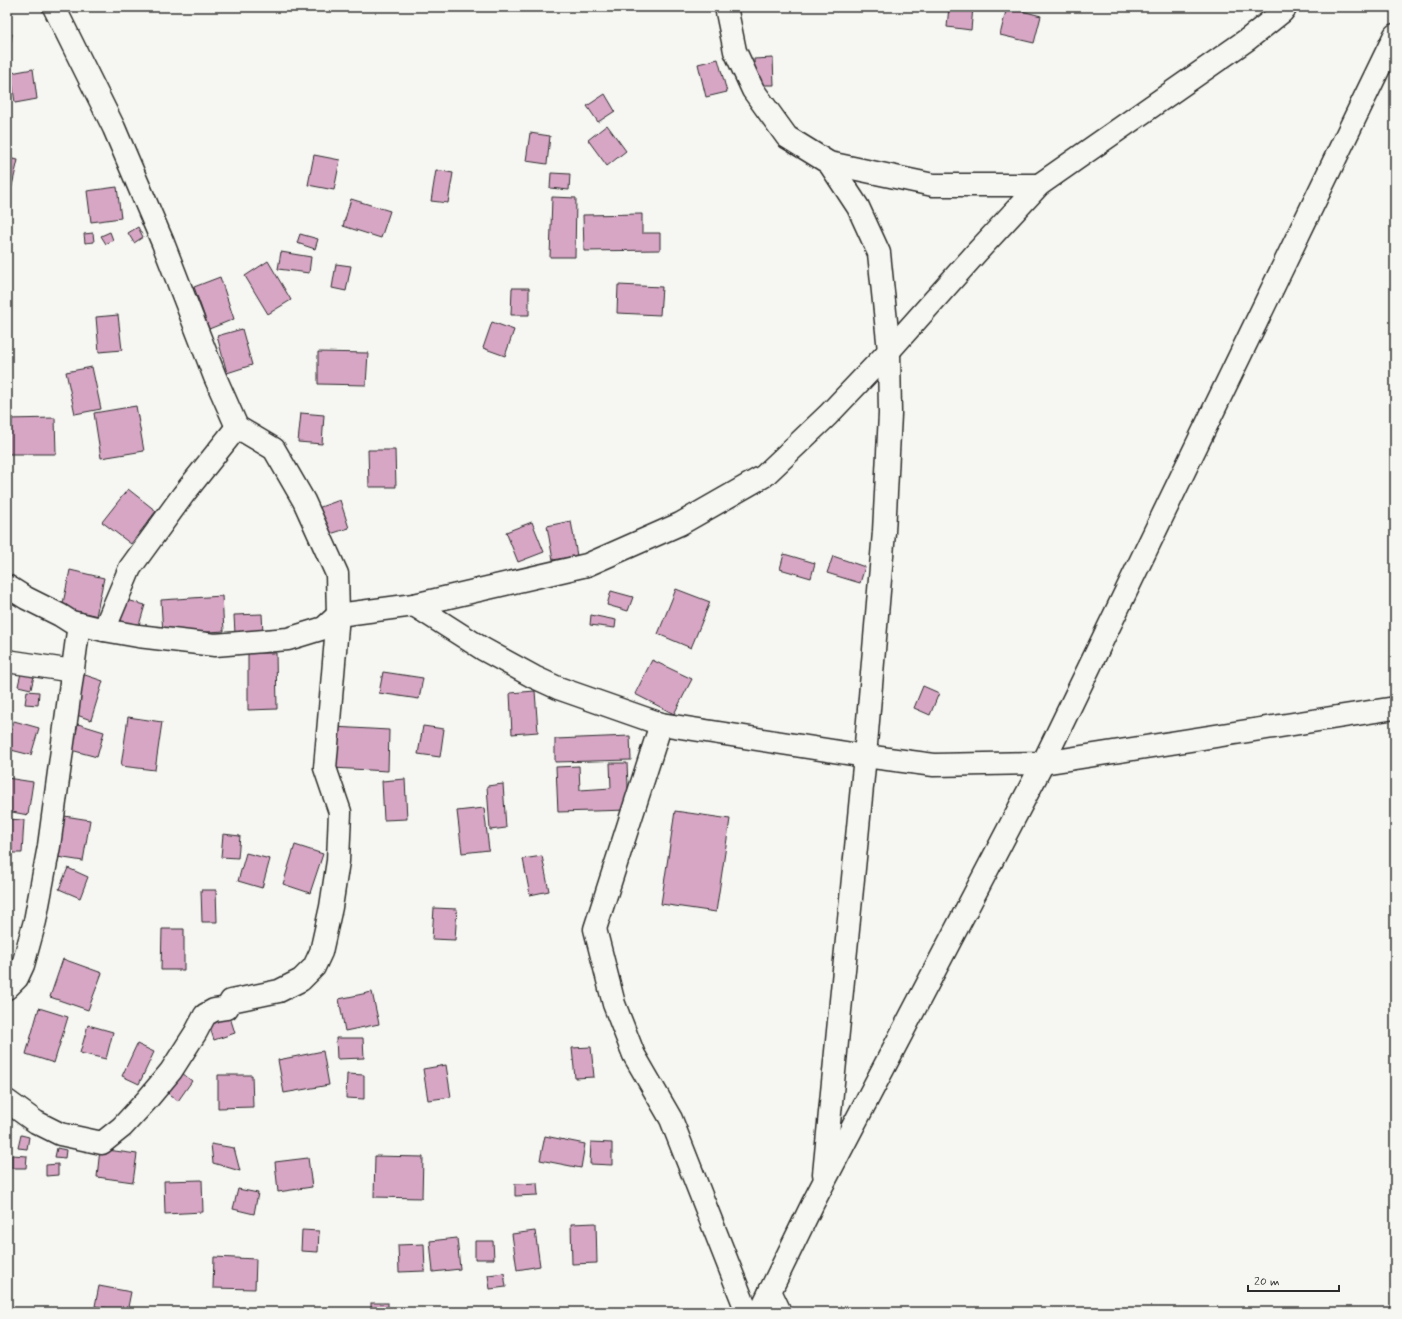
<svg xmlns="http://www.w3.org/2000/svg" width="1402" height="1319" font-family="Mynerve,sans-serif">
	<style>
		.building { fill: #d7a6c5; stroke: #2b2b2b }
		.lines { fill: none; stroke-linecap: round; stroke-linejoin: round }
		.minor-casing { stroke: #2b2b2b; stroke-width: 25 }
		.minor { stroke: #f6f6f2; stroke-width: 22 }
	</style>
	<rect width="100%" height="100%" fill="#f6f6f2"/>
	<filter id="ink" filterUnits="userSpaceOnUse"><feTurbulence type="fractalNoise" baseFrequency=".025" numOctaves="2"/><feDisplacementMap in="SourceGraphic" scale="8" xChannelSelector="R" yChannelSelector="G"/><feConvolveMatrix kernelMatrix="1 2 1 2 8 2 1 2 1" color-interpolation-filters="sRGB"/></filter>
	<g filter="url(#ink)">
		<g class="building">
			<polygon points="949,7 973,7 971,30 947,27"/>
			<polygon points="1007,7 1041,16 1034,43 1000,35"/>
			<polygon points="7,33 12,34 7,64"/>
			<polygon points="773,58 774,85 755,85 754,59"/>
			<polygon points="718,59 727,92 706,97 698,64"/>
			<polygon points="33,69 37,99 15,103 11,73"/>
			<polygon points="605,94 615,111 598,122 587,106"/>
			<polygon points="607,125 626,151 607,166 588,140"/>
			<polygon points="530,133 550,136 547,164 526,161"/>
			<polygon points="314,155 340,160 334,190 308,185"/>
			<polygon points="7,158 18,160 8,203 7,202"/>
			<polygon points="436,170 453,173 448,203 431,201"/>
			<polygon points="551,173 570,174 569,190 550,188"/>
			<polygon points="117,187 121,218 91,222 87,191"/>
			<polygon points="552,197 576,198 575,257 550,257"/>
			<polygon points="351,199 390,211 381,238 343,226"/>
			<polygon points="642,214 642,233 660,233 660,250 584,251 583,215"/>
			<polygon points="138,227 143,237 134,243 128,233"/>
			<polygon points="110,232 113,240 106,244 101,236"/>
			<polygon points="93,233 94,242 85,243 84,234"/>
			<polygon points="300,234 318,239 315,249 297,243"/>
			<polygon points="281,252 311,257 309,273 278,269"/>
			<polygon points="268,261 291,300 268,314 245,276"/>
			<polygon points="336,264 351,266 346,291 332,288"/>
			<polygon points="220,277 234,319 209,329 194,287"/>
			<polygon points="618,285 662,287 660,315 617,313"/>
			<polygon points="512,288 529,288 529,315 511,315"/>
			<polygon points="118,315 122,350 99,352 96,317"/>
			<polygon points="492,322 514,330 505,356 483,348"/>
			<polygon points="242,329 252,365 227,373 217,336"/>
			<polygon points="318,352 368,353 366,385 318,384"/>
			<polygon points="92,367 101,409 75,414 66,372"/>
			<polygon points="136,406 144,451 101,458 94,413"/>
			<polygon points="301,413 324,415 322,444 298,442"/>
			<polygon points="55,418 56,454 7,454 7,419"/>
			<polygon points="368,450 395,450 396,487 369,487"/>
			<polygon points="128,489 156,511 131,544 102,522"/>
			<polygon points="340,500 349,528 324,536 315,509"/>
			<polygon points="571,521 577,556 553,560 547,526"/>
			<polygon points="532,522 544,552 518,562 506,532"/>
			<polygon points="784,554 815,563 811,578 780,569"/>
			<polygon points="833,556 865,567 860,583 827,573"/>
			<polygon points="70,570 104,578 96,616 62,608"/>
			<polygon points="676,589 710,602 691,648 658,634"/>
			<polygon points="611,591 633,597 628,611 607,605"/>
			<polygon points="222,596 224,631 163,635 161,600"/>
			<polygon points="120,598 145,605 137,632 113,625"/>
			<polygon points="262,614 263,633 235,634 234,615"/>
			<polygon points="591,615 616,620 615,628 590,625"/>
			<polygon points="248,653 276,653 277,709 248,710"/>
			<polygon points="652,660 692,679 674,714 635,694"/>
			<polygon points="383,672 423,678 419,699 379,693"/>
			<polygon points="21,673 34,676 31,689 18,686"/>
			<polygon points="82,674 103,681 91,720 71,713"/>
			<polygon points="923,686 939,693 930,715 914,708"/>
			<polygon points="27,691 39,692 38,705 25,704"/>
			<polygon points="535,691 538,732 512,734 510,693"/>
			<polygon points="128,717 162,722 155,770 121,766"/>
			<polygon points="14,721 39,728 31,755 7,749"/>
			<polygon points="78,724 104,732 97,757 71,750"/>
			<polygon points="423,726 444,729 440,757 418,754"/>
			<polygon points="333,727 389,730 388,771 332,768"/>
			<polygon points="630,736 631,760 555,762 555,739"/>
			<polygon points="610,763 627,763 629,810 558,812 556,767 579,766 580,790 611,788"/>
			<polygon points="7,778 33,782 28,815 7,811"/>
			<polygon points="405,779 407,819 384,820 382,781"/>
			<polygon points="503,784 506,828 490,830 487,786"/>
			<polygon points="484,808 489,850 462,853 457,811"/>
			<polygon points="675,811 730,819 716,912 661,904"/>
			<polygon points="58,815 90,820 83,861 51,856"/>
			<polygon points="7,819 24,820 22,853 7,853"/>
			<polygon points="223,834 240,836 238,858 221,857"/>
			<polygon points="295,845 323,854 310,893 283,884"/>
			<polygon points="246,853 270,859 262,888 238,881"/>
			<polygon points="542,856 549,891 530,895 523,859"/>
			<polygon points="68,868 88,877 80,898 59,889"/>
			<polygon points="201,890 216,890 217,922 202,922"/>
			<polygon points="434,908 457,909 455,940 432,939"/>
			<polygon points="162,929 184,929 184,970 161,970"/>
			<polygon points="63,959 102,973 88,1010 50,997"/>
			<polygon points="372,992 379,1024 345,1031 339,999"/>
			<polygon points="39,1008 68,1017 54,1063 26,1054"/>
			<polygon points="228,1011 235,1033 214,1040 207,1018"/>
			<polygon points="88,1025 113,1032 106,1059 80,1053"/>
			<polygon points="336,1038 363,1038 364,1058 337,1059"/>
			<polygon points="137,1044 154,1052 139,1084 122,1076"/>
			<polygon points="591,1047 594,1077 575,1078 572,1048"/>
			<polygon points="323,1051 329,1085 284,1093 278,1060"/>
			<polygon points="446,1065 451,1097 428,1100 423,1069"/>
			<polygon points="177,1069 192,1081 178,1101 162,1089"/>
			<polygon points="347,1074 364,1075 364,1099 346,1098"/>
			<polygon points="218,1075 252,1075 253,1107 218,1108"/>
			<polygon points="21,1135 29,1137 27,1149 18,1148"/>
			<polygon points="545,1136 585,1144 581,1168 540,1160"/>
			<polygon points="591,1142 612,1143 612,1165 590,1164"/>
			<polygon points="211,1144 234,1148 240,1171 213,1163"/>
			<polygon points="57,1148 66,1150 65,1158 55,1157"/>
			<polygon points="100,1149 137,1154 133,1182 97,1177"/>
			<polygon points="12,1155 27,1156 26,1168 12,1168"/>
			<polygon points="375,1156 423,1157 422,1198 374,1197"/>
			<polygon points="308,1158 312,1187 278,1192 275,1162"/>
			<polygon points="58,1164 58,1175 46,1176 46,1165"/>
			<polygon points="202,1180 203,1212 165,1214 164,1181"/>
			<polygon points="537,1183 538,1195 515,1196 515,1184"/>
			<polygon points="238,1189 258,1193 254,1214 233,1209"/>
			<polygon points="596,1223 597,1263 572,1264 571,1224"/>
			<polygon points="302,1230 319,1231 318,1252 301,1251"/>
			<polygon points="535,1231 540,1266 517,1270 512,1234"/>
			<polygon points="457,1238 460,1269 433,1272 430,1241"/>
			<polygon points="475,1241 493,1241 494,1259 475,1259"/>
			<polygon points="424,1244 425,1271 399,1272 398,1245"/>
			<polygon points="214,1257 256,1259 255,1289 213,1288"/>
			<polygon points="504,1273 506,1287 490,1289 488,1275"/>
			<polygon points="99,1286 131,1292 127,1312 95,1306"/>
			<rect x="371" y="1303" width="17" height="9"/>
		</g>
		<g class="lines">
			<g class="minor-casing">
				<g id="minor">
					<polyline points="726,7 735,51 753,90 787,137 829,163 933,185 1039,185"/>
					<polyline points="7,586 26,598 60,615 71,622 104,630 138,636 215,645 288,639 324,628 338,615 414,605 587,565 680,524 764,476 828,415 889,351 977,252 1039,185 1248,39 1282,12 1286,7"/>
					<polyline points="414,605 483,649 534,677 558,688 661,724 865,756 934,765 1043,763 1395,708"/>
					<polyline points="104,630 130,568 183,495 237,427"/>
					<polyline points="7,661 73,671"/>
					<polyline points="661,724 595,929 614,1004 634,1055 671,1119 747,1312"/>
					<polyline points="7,988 17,978 23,965 35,921 49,846 79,624"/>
					<polyline points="7,1101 36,1122 60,1134 102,1143 122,1127 146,1101 171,1071 196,1032 205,1015 214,1010 227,1008 231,1001 279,991 301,980 314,967 321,952 331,907 338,861 340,812 325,768 338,615 337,574 304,501 274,449 237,427 215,377 163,243 114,128 54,7"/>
					<polyline points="824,1174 865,756 884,532 890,414 889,351 879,253 858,207 829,163"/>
					<polyline points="770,1291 780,1312"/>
					<polyline points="760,1312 813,1203 1043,763 1395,35"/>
				</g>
			</g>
			<use href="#minor" class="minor"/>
		</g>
	</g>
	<rect width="1402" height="1319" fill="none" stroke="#f6f6f2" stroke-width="24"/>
	<rect x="12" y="12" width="1378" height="1295" fill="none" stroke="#2b2b2b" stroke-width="1.5" filter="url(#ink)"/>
	<path d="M1248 1285v6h91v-6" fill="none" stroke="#2b2b2b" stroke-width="2"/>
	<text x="1254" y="1285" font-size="12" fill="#2b2b2b" stroke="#f6f6f2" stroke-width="3" paint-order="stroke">20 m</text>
</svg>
